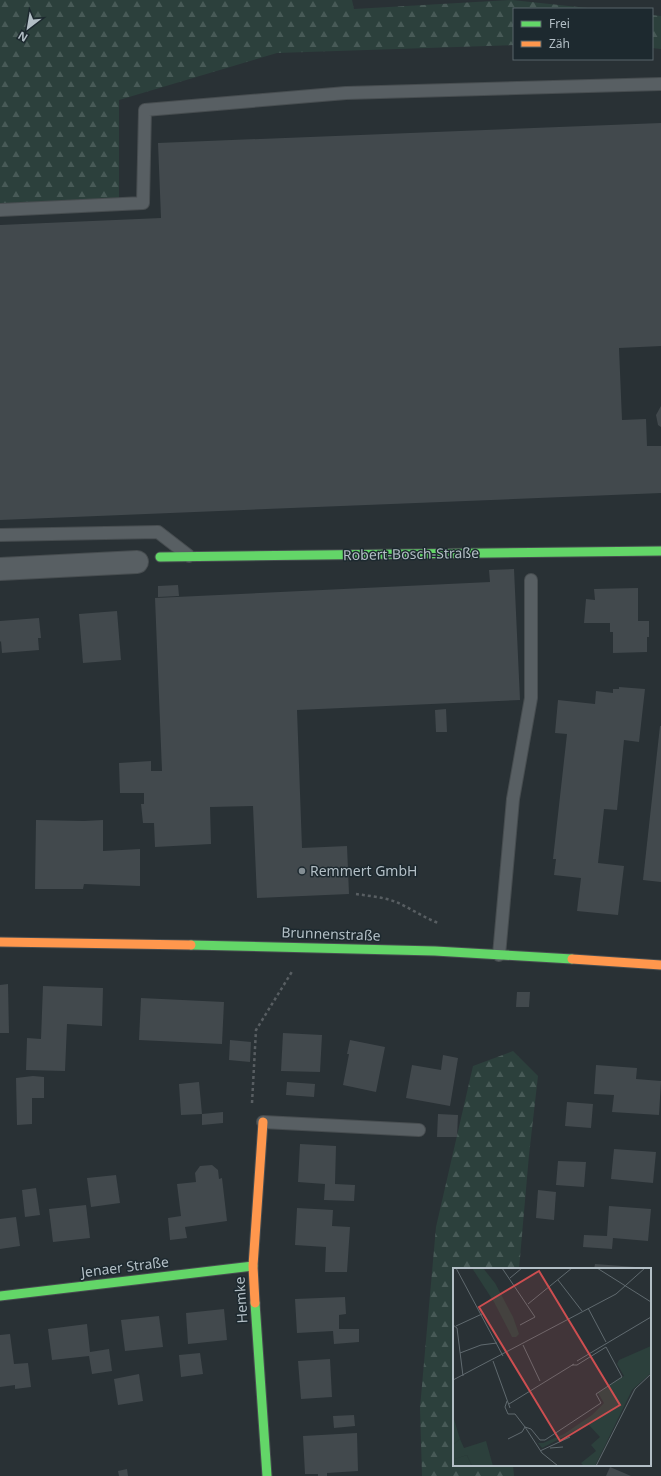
<svg xmlns="http://www.w3.org/2000/svg" width="661" height="1476" font-family="'Noto Sans',sans-serif">
	<style>
		.forest { fill: url(#forest-firs) }
		.building { fill: #42494d }
		.lines { fill: none; stroke-linecap: round; stroke-linejoin: round }
		.lane-casing { stroke: #474d50; stroke-width: 14 }
		.street-casing { stroke: #474d50; stroke-width: 24 }
		.fast-casing { stroke: #474d50; stroke-width: 11 }
		.slow-casing { stroke: #474d50; stroke-width: 11 }
		.path { stroke: #585e62; stroke-width: 2.5; stroke-dasharray: 3 3; stroke-linecap: butt }
		.lane { stroke: #585f63; stroke-width: 12 }
		.street { stroke: #585f63; stroke-width: 22 }
		.fast { stroke: #63d668; stroke-width: 9 }
		.slow { stroke: #ff974d; stroke-width: 9 }
		.poi-dot { fill: #838d93; stroke: #1d292f; stroke-width: 1.5 }
		.labels { text-anchor: middle; stroke-width: 3; stroke-linejoin: round; paint-order: stroke }
		.street-label { font-size: 14px; fill: #b3bfc6; stroke: #1d292f }
		.poi-label { font-size: 14px; fill: #b3bfc6; stroke: #1d292f; text-anchor: start }
		.inset-road { fill: none; stroke: #606a6f; stroke-width: 1 }
		.view { fill: #cd4e50; fill-opacity: 0.15; stroke: #cd4e50; stroke-width: 2 }
		.inset-edge { fill: none; stroke: #b3bfc6; stroke-width: 2 }
	</style>
	<defs>
		<pattern id="forest-firs" width="22" height="20" patternUnits="userSpaceOnUse"><rect width="22" height="20" fill="#2c403c"/><path d="M5 1l3.5 6h-7zM16 11l3.5 6h-7z" fill="#485a57"/></pattern>
	</defs>
	<rect width="100%" height="100%" fill="#293135"/>
	<g class="forest">
		<polygon points="0,0 352,0 354,9 512,0 597,9 514,9 514,45 277,53 119,100 119,200 0,205"/>
		<polygon points="652,15 661,16 661,49 652,48"/>
		<polygon points="513,1051 538,1076 529,1155 519,1269 454,1269 454,1465 513,1465 514,1476 422,1476 420,1408 436,1227 473,1066"/>
	</g>
	<g class="building">
		<polygon points="661,123 661,346 619,348 622,420 646,419 647,446 661,446 661,493 0,520 0,225 161,218 158,143"/>
		<polygon points="661,406 661,427 658,425 656,415"/>
		<polygon points="514,569 520,700 297,710 302,848 347,846 349,894 257,898 253,806 210,807 211,844 155,847 154,823 143,823 141,804 144,804 144,793 120,793 119,763 151,761 151,771 162,771 155,598 490,582 489,570"/>
		<polygon points="178,585 179,596 158,597 158,586"/>
		<polygon points="638,588 638,621 649,621 649,637 647,637 647,652 613,653 613,632 610,632 610,623 584,623 586,599 595,600 594,589"/>
		<polygon points="117,611 121,660 83,663 79,614"/>
		<polygon points="39,618 41,638 38,638 39,650 2,653 1,641 0,642 0,621"/>
		<polygon points="619,687 645,689 639,742 624,740 617,810 604,809 598,863 624,866 618,915 577,911 581,878 554,875 556,859 553,859 567,734 555,733 558,700 595,704 596,691 613,693 613,689 619,689"/>
		<polygon points="446,709 447,732 436,732 435,710"/>
		<polygon points="660,726 661,726 661,882 643,880"/>
		<polygon points="36,820 84,821 103,820 103,851 140,849 140,886 84,884 83,889 35,889"/>
		<polygon points="8,984 9,1033 0,1033 0,985"/>
		<polygon points="43,986 103,988 102,1026 67,1024 65,1071 26,1070 27,1038 41,1039"/>
		<polygon points="517,992 530,992 529,1007 516,1007"/>
		<polygon points="141,998 224,1002 222,1044 139,1040"/>
		<polygon points="283,1033 322,1035 320,1072 281,1071"/>
		<polygon points="230,1040 251,1042 250,1062 229,1060"/>
		<polygon points="350,1040 385,1047 376,1092 343,1085 349,1054 347,1054"/>
		<polygon points="443,1055 458,1058 450,1106 406,1098 412,1065 441,1070"/>
		<polygon points="596,1065 637,1068 636,1079 661,1081 659,1115 612,1112 614,1095 594,1094"/>
		<polygon points="33,1076 44,1077 44,1098 32,1098 32,1124 17,1125 16,1078"/>
		<polygon points="199,1082 202,1114 223,1112 223,1123 202,1125 202,1114 181,1115 179,1084"/>
		<polygon points="287,1082 315,1084 314,1097 286,1095"/>
		<polygon points="567,1102 593,1104 591,1128 565,1126"/>
		<polygon points="438,1114 458,1115 457,1137 437,1137"/>
		<polygon points="300,1144 336,1146 335,1184 355,1185 354,1201 324,1200 325,1184 298,1182"/>
		<polygon points="614,1149 656,1152 653,1183 611,1179"/>
		<polygon points="558,1161 586,1162 584,1187 556,1185"/>
		<polygon points="212,1165 218,1170 219,1179 222,1178 227,1221 185,1227 187,1238 170,1240 168,1218 181,1216 177,1184 196,1182 195,1173 200,1166"/>
		<polygon points="116,1175 120,1203 91,1207 87,1178"/>
		<polygon points="36,1188 40,1215 25,1217 22,1190"/>
		<polygon points="538,1190 556,1192 554,1220 536,1218"/>
		<polygon points="86,1205 90,1238 53,1242 49,1209"/>
		<polygon points="609,1206 651,1209 648,1241 613,1238 612,1249 583,1247 584,1235 607,1236"/>
		<polygon points="297,1208 333,1210 332,1226 350,1227 347,1272 325,1272 326,1247 295,1245"/>
		<polygon points="16,1217 20,1246 0,1249 0,1219"/>
		<polygon points="595,1264 649,1268 649,1269 594,1269"/>
		<polygon points="345,1297 346,1314 339,1315 339,1329 359,1329 359,1342 334,1344 333,1331 297,1333 295,1299"/>
		<polygon points="224,1309 227,1340 188,1344 186,1313"/>
		<polygon points="159,1316 163,1347 125,1351 121,1320"/>
		<polygon points="87,1324 90,1352 109,1349 112,1371 92,1374 89,1356 52,1360 48,1329"/>
		<polygon points="10,1334 14,1364 28,1363 31,1387 15,1389 15,1385 0,1387 0,1335"/>
		<polygon points="200,1353 203,1374 181,1377 179,1355"/>
		<polygon points="330,1359 332,1397 301,1399 298,1361"/>
		<polygon points="139,1374 143,1401 118,1405 114,1379"/>
		<polygon points="354,1415 355,1426 334,1428 333,1416"/>
		<polygon points="357,1433 358,1471 327,1473 327,1476 318,1476 318,1474 305,1474 303,1436"/>
		<polygon points="610,1467 631,1476 606,1476"/>
		<polygon points="127,1469 128,1476 119,1476 118,1471"/>
	</g>
	<g class="lines">
		<g class="lane-casing">
			<g id="lane">
				<polyline points="0,210 143,203 145,110 346,93 661,84"/>
				<polyline points="0,535 158,532 189,556"/>
				<polyline points="499,955 513,799 531,698 531,580"/>
				<polyline points="263,1122 419,1130"/>
			</g>
		</g>
		<g class="street-casing">
			<polyline id="street" points="0,569 137,562"/>
		</g>
		<g class="fast-casing">
			<g id="fast">
				<polyline points="160,557 661,551"/>
				<polyline points="191,945 435,951 572,959"/>
				<polyline points="0,1296 253,1266"/>
				<polyline points="255,1303 267,1476"/>
			</g>
		</g>
		<g class="slow-casing">
			<g id="slow">
				<polyline points="0,942 191,945"/>
				<polyline points="572,959 661,965"/>
				<polyline points="255,1303 253,1266 263,1122"/>
			</g>
		</g>
		<g class="path">
			<path d="M356,894C369,896 383,897 396,902C410,908 423,917 438,923"/>
			<polyline points="252,1103 256,1030 293,970"/>
		</g>
		<use href="#lane" class="lane"/>
		<use href="#street" class="street"/>
		<use href="#fast" class="fast"/>
		<use href="#slow" class="slow"/>
	</g>
	<circle class="poi-dot" cx="302" cy="871" r="4"/>
	<g class="labels">
		<g class="street-label">
			<text transform="translate(411 554) rotate(-1)" y="5">Robert-Bosch-Straße</text>
			<text transform="translate(331 934) rotate(2)" y="5">Brunnenstraße</text>
			<text transform="translate(125 1267) rotate(-7)" y="5">Jenaer Straße</text>
			<text transform="translate(241 1300) rotate(-94)" y="5">Hemke</text>
		</g>
		<g class="poi-label">
			<text x="310" y="876">Remmert GmbH</text>
		</g>
	</g>
	<g transform="translate(453 1268)">
		<rect width="198" height="198" fill="#293135"/>
		<path d="M0,148L7,171L0,177ZM14,187L19,198H0L1,191Z" fill="#2c403c"/>
		<path d="M19,0H30L42,15L60,49L66,66L63,69H59L41,34ZM198,78V105L179,122L142,198H131L128,195L143,183L138,177L147,169L135,156L89,180L85,175H90L111,166L139,147L151,135L145,125L171,108L164,96L166,92ZM7,171L11,180L33,173L40,198H19L14,187L2,191L0,198V177Z" fill="#2c403c"/>
		<path class="inset-road" d="M3,0L50,88M49,0L82,49L67,57M144,0L198,34M57,10L69,0M105,12L129,43M75,36L119,0M135,40L153,74M0,57L4,60L10,108M3,58L29,46M70,77L87,113M7,85L28,77L44,75M40,93L57,140M124,93L198,49M0,112L163,26L192,0M54,133L52,139L55,146H62L72,159L69,164L55,171M56,136L121,96M72,159L78,161L87,172H92L148,135L143,126L169,109L153,79L124,97H119M72,159L89,185L105,198M97,180L110,179M87,183L117,169M143,198L182,121L198,106"/>
		<path class="view" d="M86,3L167,137L107,173L26,39Z"/>
		<rect width="198" height="198" class="inset-edge"/>
	</g>
	<rect x="513" y="8" width="140" height="52" fill="#1d292f" stroke="#59656b"/>
	<rect x="521" y="21" width="20" height="6" fill="#63d668" stroke="#59656b"/>
	<text x="549" y="28" font-size="12" fill="#b3bfc6">Frei</text>
	<rect x="521" y="41" width="20" height="6" fill="#ff974d" stroke="#59656b"/>
	<text x="549" y="48" font-size="12" fill="#b3bfc6">Zäh</text>
	<g transform="translate(28 28) rotate(211)" stroke="#1d292f" stroke-width="3" paint-order="stroke">
	<path d="M0-3L7 15L0 10L-7 15Z" fill="#b3bfc6"/>
	<text y="-6" font-size="11" font-weight="bold" text-anchor="middle" fill="#b3bfc6">N</text>
	</g>
</svg>
